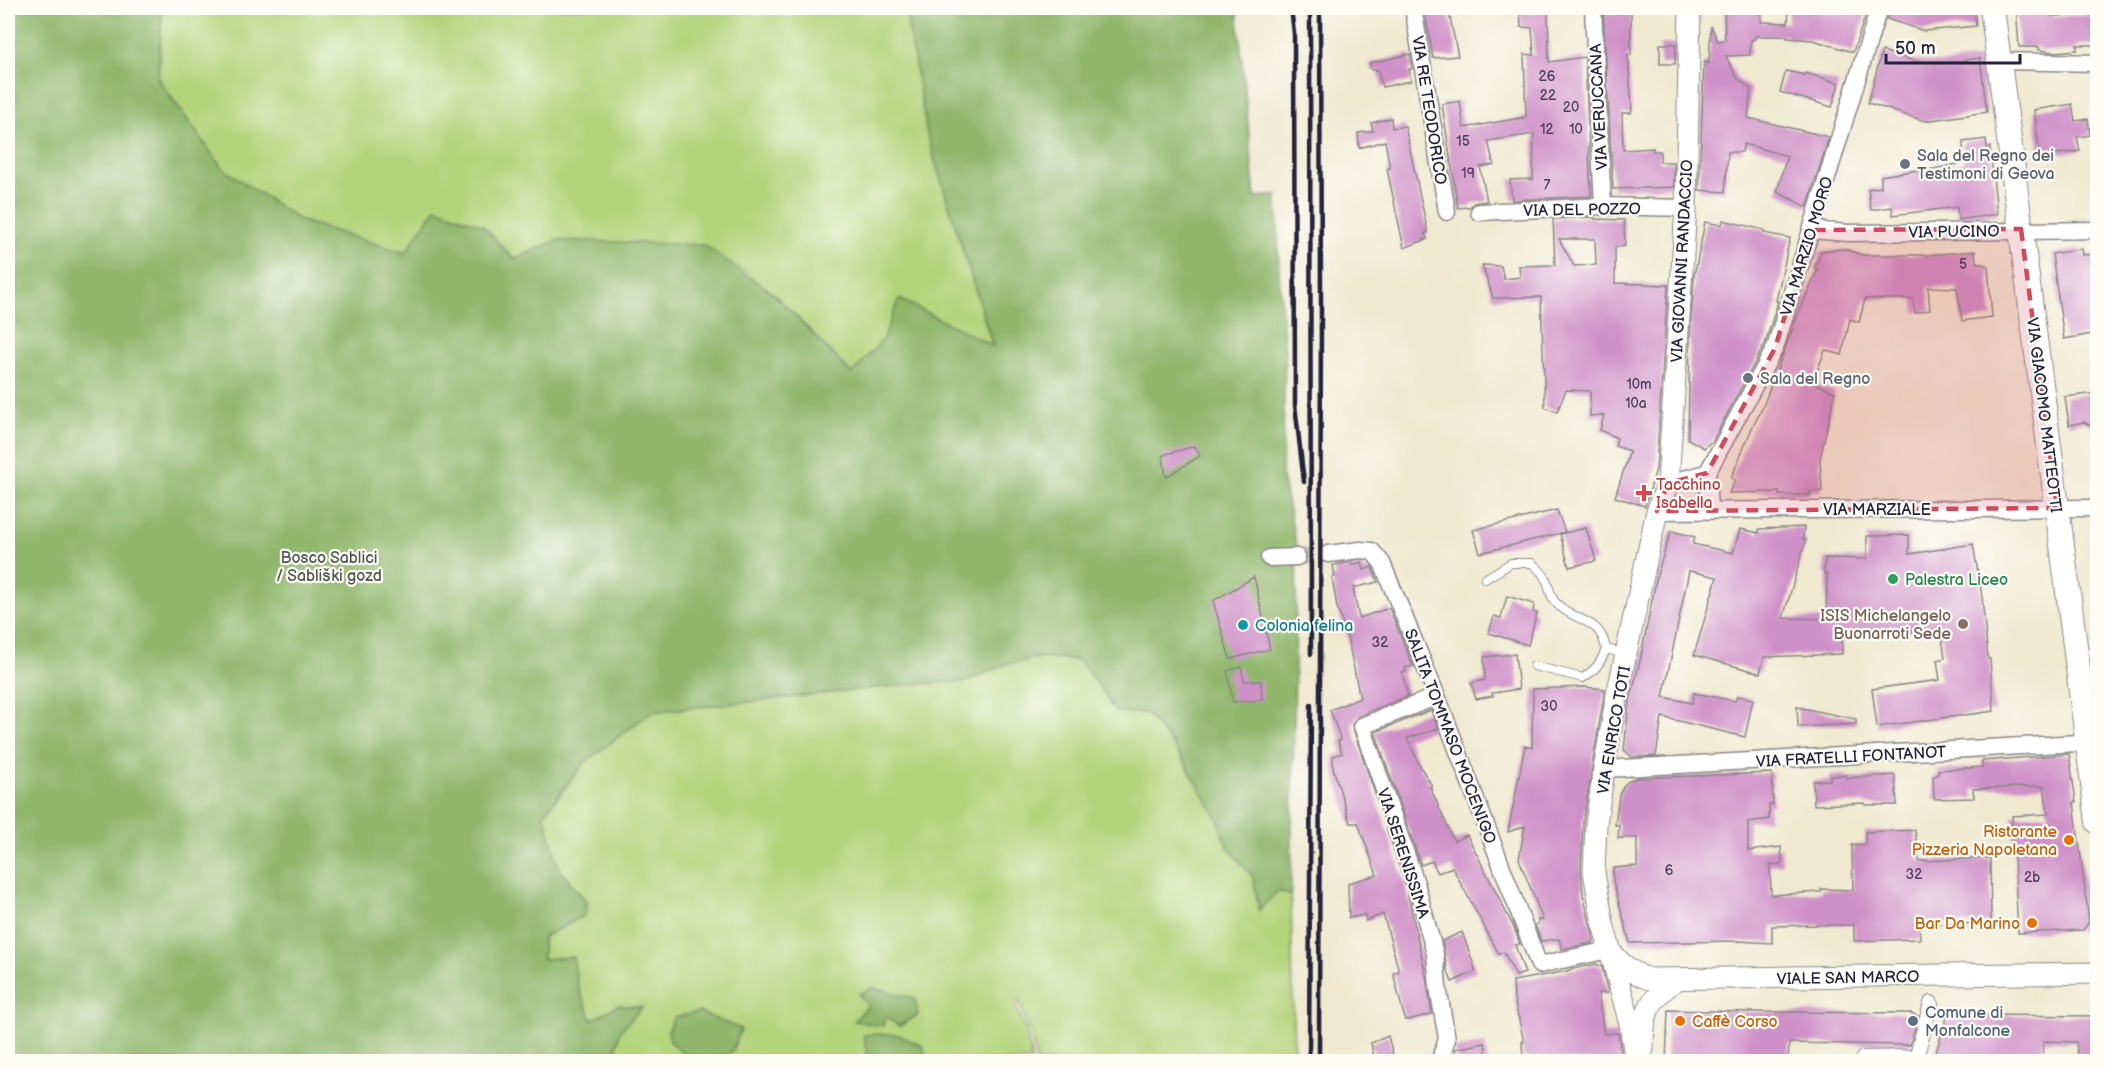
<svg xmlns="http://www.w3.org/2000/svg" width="2105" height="1069" font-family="'Balsamiq Sans',sans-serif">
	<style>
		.green { fill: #b4d47b; stroke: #6b7b5b; stroke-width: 1.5 }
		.forest { fill: #8fb66b; stroke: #586c53; stroke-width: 1.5 }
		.building { fill: #cf90c8; fill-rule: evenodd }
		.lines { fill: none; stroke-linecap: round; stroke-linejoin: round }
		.minor-tunnel { stroke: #c7c1b2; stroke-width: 16; stroke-dasharray: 16 8; stroke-linecap: butt }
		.service-casing { stroke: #898686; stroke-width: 10 }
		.pedestrian-casing { stroke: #898686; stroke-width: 16 }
		.minor-casing { stroke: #898686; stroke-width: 19 }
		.tertiary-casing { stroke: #898686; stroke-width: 23 }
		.secondary-casing { stroke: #898686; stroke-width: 26 }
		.service { stroke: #fff; stroke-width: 8 }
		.pedestrian { stroke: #fff; stroke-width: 14 }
		.minor { stroke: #fff; stroke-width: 16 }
		.tertiary { stroke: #fff; stroke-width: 21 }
		.secondary { stroke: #fff; stroke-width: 24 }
		.rail { stroke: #22223b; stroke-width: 4.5 }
		.marked { fill: #d1495b; fill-opacity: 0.2; stroke: #d1495b; stroke-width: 4.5; stroke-dasharray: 12 8; stroke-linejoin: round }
		.worship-dot { fill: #6b7280; stroke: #fdfcf7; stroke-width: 2 }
		.health-dot { fill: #e0444e; stroke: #fdfcf7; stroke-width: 2 }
		.leisure-dot { fill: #2e9e5b; stroke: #fdfcf7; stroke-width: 2 }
		.education-dot { fill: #8d6e63; stroke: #fdfcf7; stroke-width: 2 }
		.culture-dot { fill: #0f9aa8; stroke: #fdfcf7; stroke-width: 2 }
		.food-dot { fill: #e8710a; stroke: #fdfcf7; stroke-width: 2 }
		.service-dot { fill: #5c6f8a; stroke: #fdfcf7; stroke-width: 2 }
		.labels { text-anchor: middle; stroke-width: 4.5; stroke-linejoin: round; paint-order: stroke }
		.number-label { font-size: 14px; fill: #4d3e5e }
		.street-label { font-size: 16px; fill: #22223b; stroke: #fdfcf7 }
		.worship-label { font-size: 16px; fill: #5b616d; stroke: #fdfcf7; text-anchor: start }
		.health-label { font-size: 16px; fill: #be3a42; stroke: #fdfcf7; text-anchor: start }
		.park-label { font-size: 16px; fill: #4e574e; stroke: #fdfcf7 }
		.leisure-label { font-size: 16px; fill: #27864d; stroke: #fdfcf7; text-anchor: start }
		.education-label { font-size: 16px; fill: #785e54; stroke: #fdfcf7; text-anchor: end }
		.culture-label { font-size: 16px; fill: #0d838f; stroke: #fdfcf7; text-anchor: start }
		.food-label { font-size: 16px; fill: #c56008; stroke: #fdfcf7; text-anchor: end }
		.service-label { font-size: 16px; fill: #4e5e75; stroke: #fdfcf7; text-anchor: start }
	</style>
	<rect width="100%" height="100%" fill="#fdfcf7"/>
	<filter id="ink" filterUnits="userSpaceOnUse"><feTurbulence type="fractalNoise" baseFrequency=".0167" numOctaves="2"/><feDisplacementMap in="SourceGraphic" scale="12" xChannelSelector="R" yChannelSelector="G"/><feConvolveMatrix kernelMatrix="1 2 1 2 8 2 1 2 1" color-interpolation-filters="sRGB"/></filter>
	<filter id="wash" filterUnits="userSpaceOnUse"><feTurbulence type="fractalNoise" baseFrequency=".008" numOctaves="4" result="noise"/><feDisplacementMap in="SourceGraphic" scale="24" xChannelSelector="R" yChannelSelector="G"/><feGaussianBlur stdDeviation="1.35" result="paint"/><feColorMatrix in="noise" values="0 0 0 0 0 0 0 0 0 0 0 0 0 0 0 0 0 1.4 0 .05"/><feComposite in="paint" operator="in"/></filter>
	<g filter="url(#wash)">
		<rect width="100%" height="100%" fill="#f0e9d0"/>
		<g class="green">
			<polygon points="162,8 905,8 928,138 993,347 900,299 883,339 852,374 773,293 558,240 514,259 483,226 405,253 301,221 222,168 158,79"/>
			<polygon points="1042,657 1079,660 1102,690 1115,712 1146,713 1170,741 1184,761 1218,819 1227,846 1253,877 1259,909 1278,891 1291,895 1294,1061 1036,1061 1031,1035 1019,1001 1015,1004 1026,1030 1032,1061 613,1061 620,1031 641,1007 618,1006 592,1020 578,987 573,957 543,960 543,937 585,915 586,901 559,869 544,814 584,763 651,712 923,683 965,682 1006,664"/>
		</g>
		<g class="forest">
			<polygon points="8,8 162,8 158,79 222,168 301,221 405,253 436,208 483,226 514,259 557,240 704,245 773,293 852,374 883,339 899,299 993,346 928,138 905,8 1237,8 1255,197 1277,195 1279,273 1285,356 1282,477 1297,548 1291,895 1278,891 1259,910 1253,877 1227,846 1218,819 1184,761 1170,741 1146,713 1115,712 1102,690 1079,660 1042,657 1006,664 965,682 923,683 651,712 584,763 544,814 559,869 586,901 585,915 543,937 543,959 573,957 578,987 592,1020 618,1005 642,1007 620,1031 613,1061 8,1061"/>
			<path d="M872,988C888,990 899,996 915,998L918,1015L899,1026L885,1016L883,1026L854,1021L868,1006L859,994Z"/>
			<polygon points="699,1012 741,1029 732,1052 703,1060 680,1051 671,1043 668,1031 674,1017"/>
			<polygon points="885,1034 899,1035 923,1046 925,1053 918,1062 900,1061 895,1057 881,1059 866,1053 864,1035"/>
		</g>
		<g id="blocks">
			<g class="building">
				<polygon points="1424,8 1448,8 1458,56 1433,58"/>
				<polygon points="1520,8 1548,8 1549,62 1585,57 1591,196 1512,200 1510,180 1533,179 1534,134 1488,141 1494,165 1480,167 1487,201 1474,203 1470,207 1458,208 1442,104 1460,101 1464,128 1526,117 1524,54 1534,55 1532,28 1521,27"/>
				<polygon points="1603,8 1631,8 1631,55 1628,55 1632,109 1631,113 1622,113 1623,150 1653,148 1653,151 1660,151 1660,162 1674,162 1674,187 1613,189"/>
				<polygon points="1724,8 1762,8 1761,22 1788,23 1789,8 1868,8 1853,52 1813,40 1787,38 1787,36 1755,36 1755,39 1751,40 1750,55 1726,56 1737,78 1751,89 1748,118 1829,137 1807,207 1777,192 1787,156 1744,144 1742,152 1728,152 1725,192 1699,190 1704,62 1709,63 1711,26 1718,41 1725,40"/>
				<polygon points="1889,8 1974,8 1976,26 1924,31 1887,19"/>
				<polygon points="2016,8 2051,8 2052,16 2097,15 2097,45 2077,45 2077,50 2054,52 2039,50 2039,47 2019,47"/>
				<polygon points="1660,44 1676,44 1675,64 1660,64"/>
				<polygon points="1882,51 1914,61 1945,63 1980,58 1987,112 1925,121 1868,103"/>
				<polygon points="1410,54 1412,69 1409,69 1411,81 1382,87 1378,70 1371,70 1370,63"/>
				<polygon points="1786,71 1805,75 1805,73 1839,83 1832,107 1780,92"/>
				<polygon points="2072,104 2075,121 2088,119 2090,135 2077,137 2080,151 2040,156 2034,110"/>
				<polygon points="1391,118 1392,128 1405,126 1428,233 1425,233 1427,239 1404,248 1387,169 1390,168 1385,141 1359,148 1358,133 1373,131 1371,123"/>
				<polygon points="1986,139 1987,148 1990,147 1997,214 1958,220 1957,207 1893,215 1892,207 1871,210 1868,189 1881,187 1881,176 1918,170 1918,172 1963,163 1963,142"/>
				<path d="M1590,217L1595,218V219L1624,220L1625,246L1615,247V283L1668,285L1656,469L1645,506L1615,497L1630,451L1615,446L1617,438L1600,430L1604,415L1590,416V391L1566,390L1557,412L1545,407L1541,297L1493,298L1482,265L1501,266L1504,279L1520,277L1519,266L1555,265L1553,219ZM1559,239H1595L1596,265L1574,266Z"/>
				<polygon points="1723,220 1764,230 1764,233 1790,238 1776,301 1778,301 1765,344 1713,440 1704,448 1688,439 1690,337 1694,276 1705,222 1722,225"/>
				<polygon points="1844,249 1863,255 1928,255 1975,251 1976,262 1988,266 1992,317 1962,321 1957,288 1928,287 1930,310 1915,313 1913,299 1865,299 1859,322 1850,319 1842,355 1825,350 1813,383 1835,392 1820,459 1822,491 1809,492 1810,495 1779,495 1779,492 1729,493 1735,480 1731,478 1752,428 1762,409 1801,307 1818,269 1815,268 1821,251"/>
				<polygon points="2081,249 2082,255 2097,254 2097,333 2064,339 2052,254"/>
				<polygon points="2097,393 2097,429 2084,422 2069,425 2065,397"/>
				<polygon points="1195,446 1200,456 1166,477 1163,455"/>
				<polygon points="1557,510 1565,532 1480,553 1473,530"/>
				<polygon points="1804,527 1803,539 1806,540 1783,618 1826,619 1827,574 1824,574 1825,558 1867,559 1867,536 1909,535 1909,554 1973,544 1982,596 1988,659 1990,659 1994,711 1877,727 1872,689 1940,680 1937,660 1945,658 1941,631 1842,634 1842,654 1764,657 1760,673 1694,655 1717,577 1689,571 1663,697 1692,703 1694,693 1735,701 1737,696 1753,699 1745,737 1662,717 1656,756 1632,757 1624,750 1628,713 1627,712 1640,661 1657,575 1671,531 1695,537 1693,544 1733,553 1740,529 1759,533 1759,529"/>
				<polygon points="1586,528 1596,561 1569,567 1560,534"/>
				<polygon points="1351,562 1352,565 1362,562 1364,570 1372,567 1378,582 1353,588 1359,618 1389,608 1413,666 1405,668 1406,672 1402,672 1408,696 1358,716 1352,725 1406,886 1426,976 1432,1014 1412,1019 1405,1020 1393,973 1399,971 1383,914 1366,921 1365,915 1349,918 1348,883 1377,875 1358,823 1350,823 1333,768 1333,756 1342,753 1338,741 1341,740 1330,710 1360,698 1348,640 1337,607 1332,577 1335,577 1333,565"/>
				<polygon points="1254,577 1270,649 1230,659 1213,601"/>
				<polygon points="1507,596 1534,604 1533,612 1537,613 1528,645 1489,633 1494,616 1501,618"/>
				<polygon points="1515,654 1519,689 1492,693 1493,696 1476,699 1471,683 1485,680 1484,657"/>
				<polygon points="1241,667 1244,681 1261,681 1262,700 1233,702 1227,671"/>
				<polygon points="1584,687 1605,689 1583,822 1581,870 1583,894 1594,940 1592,943 1562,949 1559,939 1541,941 1535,925 1538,924 1538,920 1543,920 1519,859 1525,826 1508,832 1525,746 1532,748 1533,689"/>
				<polygon points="1797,707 1856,719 1856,724 1798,727"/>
				<polygon points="1431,710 1438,729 1407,738 1421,768 1432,786 1430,787 1454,841 1467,835 1514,928 1520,944 1515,945 1525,973 1516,976 1504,952 1499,954 1452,867 1438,873 1432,861 1421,865 1375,732"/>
				<polygon points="2069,754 2076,802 2074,802 2089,922 2083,930 2018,933 2012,816 2048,814 2044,786 1973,789 1974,798 1934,799 1933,776 1938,775 1938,770 1982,767 1982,761"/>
				<polygon points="1772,773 1773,805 1769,805 1769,819 1748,822 1748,851 1781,847 1782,864 1770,865 1771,895 1821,892 1821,889 1853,890 1852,845 1865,844 1865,832 1915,830 1919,861 1990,858 1991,923 1919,925 1920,939 1854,941 1854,925 1819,925 1772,926 1772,943 1737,941 1630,943 1613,881 1613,868 1637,866 1637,838 1618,838 1619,825 1615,825 1619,795 1623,787 1627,782 1636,778"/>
				<polygon points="1846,775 1846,778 1895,775 1897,805 1865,805 1865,803 1814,805 1813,781 1830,780 1830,776"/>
				<polygon points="1462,932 1476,971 1452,982 1447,969 1442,941"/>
				<polygon points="1596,964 1602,967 1608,993 1598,993 1604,1034 1618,1033 1623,1062 1551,1059 1552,1062 1528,1062 1527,1057 1523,1057 1522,1042 1524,1042 1514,998 1513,981 1568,971 1568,970"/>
				<polygon points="1668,1010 1756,1012 1911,1013 1918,1016 1910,1045 1789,1043 1788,1062 1666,1062"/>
				<polygon points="1949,1010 1972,1011 1972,1015 2097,1016 2097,1062 2079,1062 2076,1042 2043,1041 2044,1062 1998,1062 1998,1057 1964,1060 1964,1062 1933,1062"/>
				<polygon points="1388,1036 1395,1062 1375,1062 1371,1043"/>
				<polygon points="1485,1043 1488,1062 1457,1062 1455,1049"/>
			</g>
		</g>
	</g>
	<g filter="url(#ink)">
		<use href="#blocks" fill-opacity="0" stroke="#898686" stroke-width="1.5"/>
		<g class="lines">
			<polyline class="minor-tunnel" points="1297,557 1328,554"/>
			<g class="service-casing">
				<g id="service">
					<path d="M1485,579L1511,563H1532C1536,567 1542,572 1545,577C1550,585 1549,597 1556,603C1575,623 1601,617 1606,649L1626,654"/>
					<path d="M1534,666L1583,678C1595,670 1601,663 1606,649"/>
				</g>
			</g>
			<g class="pedestrian-casing">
				<g id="pedestrian">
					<polyline points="1863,1058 1916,1057"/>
					<polyline points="1915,1062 1931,1003"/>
				</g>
			</g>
			<g class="minor-casing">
				<g id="minor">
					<polyline points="1413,8 1447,212"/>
					<polyline points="1593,8 1603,206"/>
					<polyline points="1999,61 2098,63"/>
					<polyline points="1479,212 1603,206 1686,208"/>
					<polyline points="1811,230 1848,233 2098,230"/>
					<polyline points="1707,473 1709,510"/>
					<polyline points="1668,483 1707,473 1775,348 1879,8"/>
					<polyline points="1657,511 2098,508"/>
					<polyline points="1328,554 1360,550 1372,551 1382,563 1437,696 1539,965 1609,950"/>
					<polyline points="1269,558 1297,557"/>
					<polyline points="1437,696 1362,726 1416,883 1435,954 1438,987 1447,1039 1439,1062"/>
					<polyline points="1604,769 2097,742"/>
				</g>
			</g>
			<g class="tertiary-casing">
				<g id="tertiary">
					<path d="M1610,951C1622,965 1632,973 1649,979L2098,973"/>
					<path d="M1643,1049C1643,1015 1647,1000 1676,980"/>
					<polyline points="1636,1062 1630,1024 1603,924 1594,872 1596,824 1604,769 1617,695 1657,511 1668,483 1686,208 1690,8"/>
				</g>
			</g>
			<g class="secondary-casing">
				<polyline id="secondary" points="1992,8 2098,822"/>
			</g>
			<use href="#service" class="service"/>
			<use href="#pedestrian" class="pedestrian"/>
			<use href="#minor" class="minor"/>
			<use href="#tertiary" class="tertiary"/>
			<use href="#secondary" class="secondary"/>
			<g class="rail">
				<polyline points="1291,8 1294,33 1295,405 1304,482"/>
				<polyline points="1310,8 1311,654"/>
				<polyline points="1309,1062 1311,705"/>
				<polyline points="1319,1062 1321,302 1320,8"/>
			</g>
		</g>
	</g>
	<path class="marked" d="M2021,229L2057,508L1657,511L1668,483L1707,473L1775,348L1811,230Z"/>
	<g class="worship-dot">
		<circle cx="1905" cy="164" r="6"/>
		<circle cx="1748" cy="378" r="6"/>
	</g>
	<path class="health-dot" d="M1641 484h6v6h6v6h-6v6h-6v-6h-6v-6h6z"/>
	<circle class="leisure-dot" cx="1893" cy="579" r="6"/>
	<circle class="education-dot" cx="1963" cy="624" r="6"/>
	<circle class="culture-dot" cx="1243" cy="625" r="6"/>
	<g class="food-dot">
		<circle cx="2069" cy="840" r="6"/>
		<circle cx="2032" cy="923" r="6"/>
		<circle cx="1680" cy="1021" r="6"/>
	</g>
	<circle class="service-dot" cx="1913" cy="1021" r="6"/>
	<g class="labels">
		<g class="number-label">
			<text x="1547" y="81">26</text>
			<text x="1548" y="100">22</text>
			<text x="1571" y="112">20</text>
			<text x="1547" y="134">12</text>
			<text x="1576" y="134">10</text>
			<text x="1463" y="146">15</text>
			<text x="1468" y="178">19</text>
			<text x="1547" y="190">7</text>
			<text x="1963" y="269">5</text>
			<text x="1639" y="389">10m</text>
			<text x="1636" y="408">10a</text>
			<text x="1380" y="647">32</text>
			<text x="1549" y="711">30</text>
			<text x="1669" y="875">6</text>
			<text x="1914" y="879">32</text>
			<text x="2032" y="882">2b</text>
		</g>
		<g class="street-label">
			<text transform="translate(1598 107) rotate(-93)" y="6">VIA VERUCCANA</text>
			<text transform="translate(1430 110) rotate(81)" y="6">VIA RE TEODORICO</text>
			<text transform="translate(1582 209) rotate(-1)" y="6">VIA DEL POZZO</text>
			<text transform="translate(1954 231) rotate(-1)" y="6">VIA PUCINO</text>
			<text transform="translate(1806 246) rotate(-73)" y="6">VIA MARZIO MORO</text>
			<text transform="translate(1681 261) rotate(-87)" y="6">VIA GIOVANNI RANDACCIO</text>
			<text transform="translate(2045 415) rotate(83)" y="6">VIA GIACOMO MATTEOTTI</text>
			<text x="1877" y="515">VIA MARZIALE</text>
			<text transform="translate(1613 730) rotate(-80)" y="6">VIA ENRICO TOTI</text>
			<text transform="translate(1451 736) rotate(69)" y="6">SALITA TOMMASO MOCENIGO</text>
			<text transform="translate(1851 756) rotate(-3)" y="6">VIA FRATELLI FONTANOT</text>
			<text transform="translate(1404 853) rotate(72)" y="6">VIA SERENISSIMA</text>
			<text transform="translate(1848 977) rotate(-1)" y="6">VIALE SAN MARCO</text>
		</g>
		<g class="worship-label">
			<text x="1917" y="161">Sala del Regno dei<tspan x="1917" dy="18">Testimoni di Geova</tspan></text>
			<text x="1760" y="384">Sala del Regno</text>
		</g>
		<g class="health-label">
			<text x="1656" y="490">Tacchino<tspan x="1656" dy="18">Isabella</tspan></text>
		</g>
		<g class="park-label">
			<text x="329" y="563">Bosco Sablici<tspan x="329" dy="18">/ Sabliški gozd</tspan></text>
		</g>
		<g class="leisure-label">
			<text x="1905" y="585">Palestra Liceo</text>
		</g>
		<g class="education-label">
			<text x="1951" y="621">ISIS Michelangelo<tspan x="1951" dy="18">Buonarroti Sede</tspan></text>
		</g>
		<g class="culture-label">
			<text x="1255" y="631">Colonia felina</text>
		</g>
		<g class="food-label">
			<text x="2057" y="837">Ristorante<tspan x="2057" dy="18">Pizzeria Napoletana</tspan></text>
			<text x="2020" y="929">Bar Da Marino</text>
			<text x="1692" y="1027" text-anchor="start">Caffè Corso</text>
		</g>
		<g class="service-label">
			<text x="1925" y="1018">Comune di<tspan x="1925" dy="18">Monfalcone</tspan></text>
		</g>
	</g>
	<rect width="2105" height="1069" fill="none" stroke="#fdfcf7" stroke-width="30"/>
	<path d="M1886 54v9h134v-9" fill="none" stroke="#22223b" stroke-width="3"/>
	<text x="1895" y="54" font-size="18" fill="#22223b" stroke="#fdfcf7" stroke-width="4.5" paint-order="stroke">50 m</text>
</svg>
